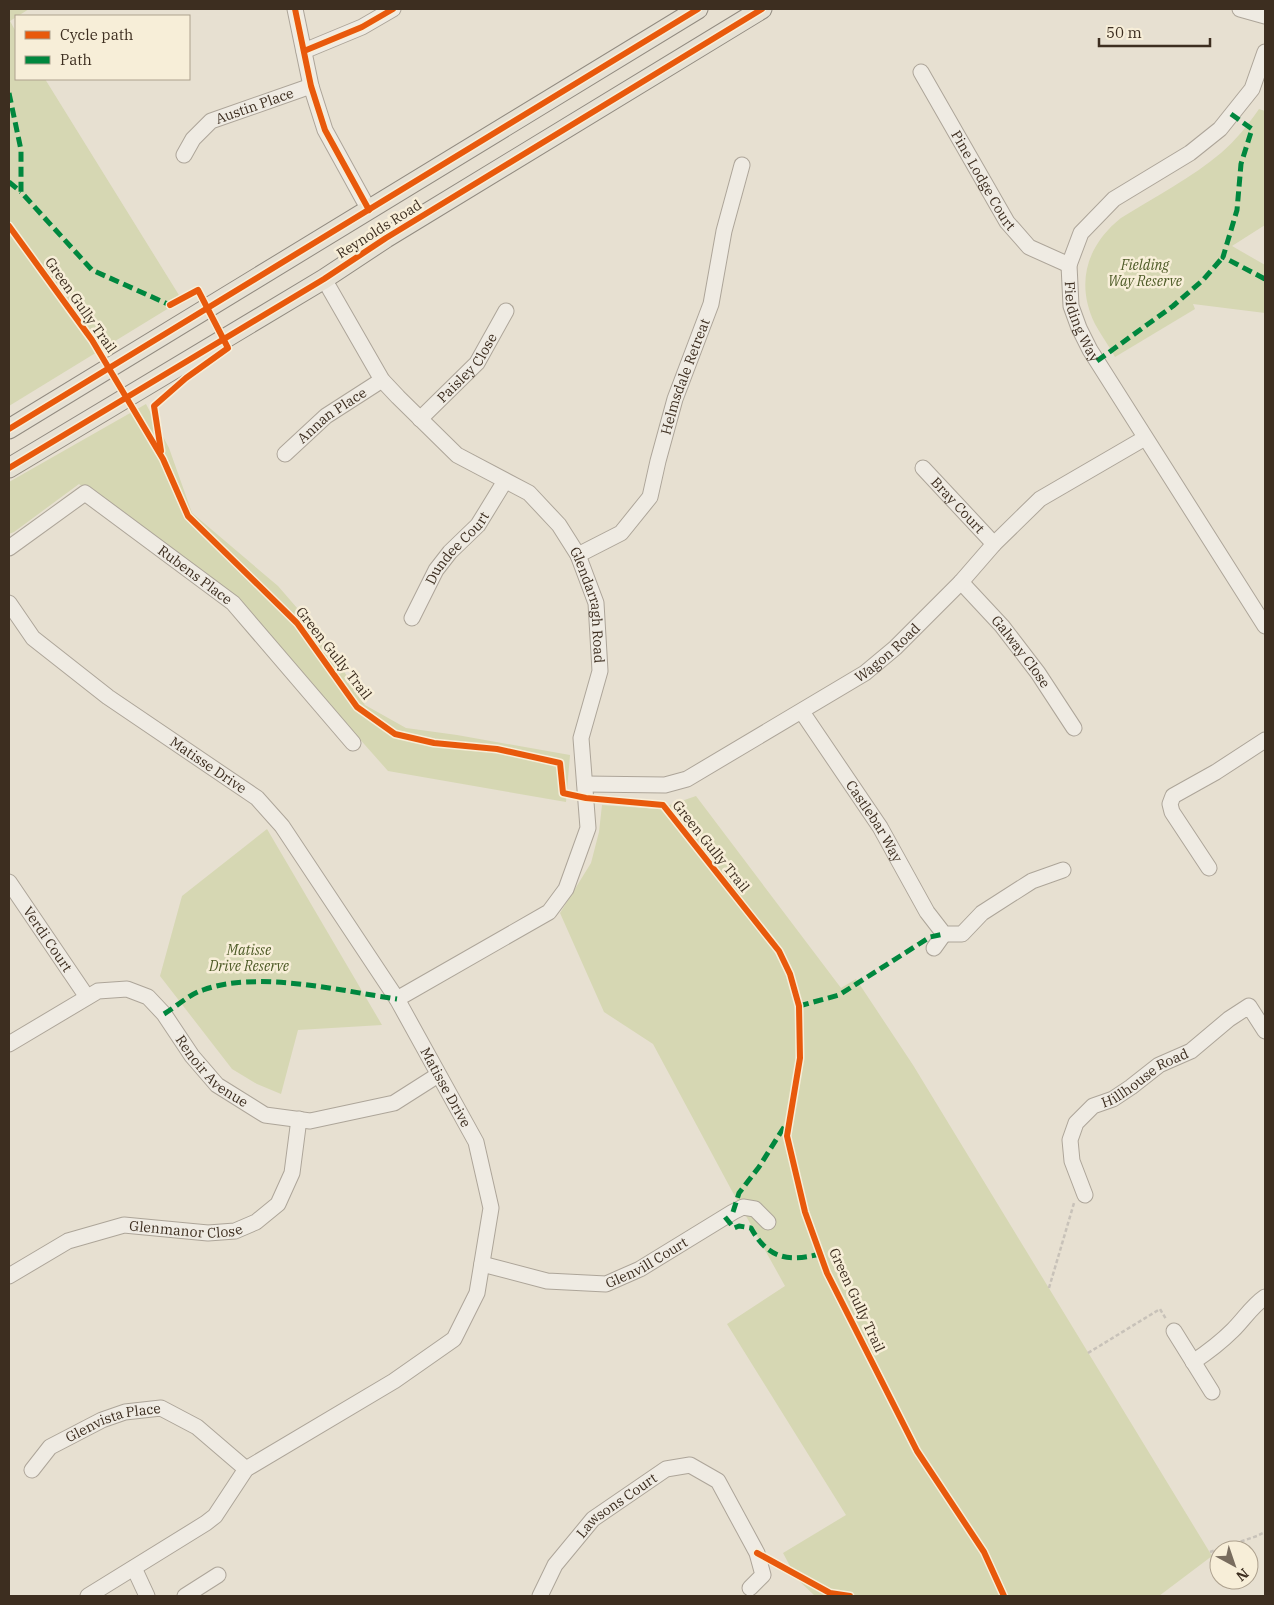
<svg xmlns="http://www.w3.org/2000/svg" width="1274" height="1605" font-family="'IBM Plex Serif',serif">
	<style>
		.green { fill: #d6d7b3 }
		.lines { fill: none; stroke-linecap: round; stroke-linejoin: round }
		.minor-casing { stroke: #ada599; stroke-width: 17 }
		.major-casing { stroke: #928b80; stroke-width: 21 }
		.path { stroke: #c8c2b9; stroke-width: 2.5; stroke-dasharray: 4 2.5; stroke-linecap: butt }
		.minor { stroke: #efebe3; stroke-width: 15 }
		.major { stroke: #e6e1d4; stroke-width: 19 }
		.quiet { stroke: #00873e; stroke-width: 5; stroke-dasharray: 10 5; stroke-linecap: butt }
		.cycleway-casing { stroke: #f7eed8; stroke-width: 9 }
		.cycleway { stroke: #e8590c; stroke-width: 6 }
		.labels { text-anchor: middle; stroke-width: 5; stroke-linejoin: round; paint-order: stroke }
		.street-label { font-size: 14px; fill: #3d2e20; stroke: #f7eed8 }
		.park-label { font-size: 14px; font-style: italic; fill: #4d5a26; stroke: #f7eed8 }
	</style>
	<rect width="100%" height="100%" fill="#e7e0d1"/>
	<g class="green">
		<polygon points="9,9 29,9 10,21 16,32 16,79 45,79 182,300 9,406"/>
		<path d="M1259,109L1265,111V225L1232,246L1265,265V313L1193,304L1195,309L1115,357C1109,346 1101,335 1095,324C1075,283 1087,245 1121,218C1153,198 1193,177 1221,153C1236,140 1248,125 1259,109Z"/>
		<polygon points="146,404 169,448 192,513 278,586 323,638 365,705 406,728 457,735 570,755 566,802 388,771 233,596 79,484 14,532 9,534 9,482"/>
		<polygon points="696,796 841,988 856,979 913,1065 1212,1556 1159,1596 815,1596 793,1575 791,1568 783,1553 846,1515 727,1324 785,1286 732,1191 653,1044 604,1012 560,913 591,863 599,832 602,805 658,809"/>
		<polygon points="267,829 382,1025 298,1030 281,1094 257,1084 232,1069 160,976 182,896"/>
	</g>
	<g class="lines">
		<g class="minor-casing">
			<g id="minor">
				<polyline points="295,9 311,86 325,130 369,210"/>
				<polyline points="1240,9 1265,16"/>
				<polyline points="304,51 362,27 393,9"/>
				<path id="s1" d="M1265,52L1252,89L1220,129L1190,153L1114,199L1081,233L1069,265L1071,306L1079,328L1090,350L1265,626"/>
				<path id="s2" d="M921,72L1007,222L1029,247L1069,265"/>
				<path id="s3" d="M184,155L193,139L211,121L311,86"/>
				<path id="s4" d="M324,279L382,380L398,397L457,455L529,493L559,525L578,555L596,603L600,671L581,738L588,828L566,889L549,912L397,999"/>
				<path id="s5" d="M420,419L477,363L506,311"/>
				<path id="s6" d="M285,454L326,416L382,380"/>
				<path id="s7" d="M923,468L994,544"/>
				<path id="s8" d="M9,548L85,493L233,603L353,743"/>
				<path id="s9" d="M578,555L621,533L650,497L658,461L675,399L711,304L724,231L742,165"/>
				<path id="s10" d="M961,582L1002,626L1038,673L1074,728"/>
				<path id="s11" d="M9,603L33,638L108,697L257,798L282,826L397,999L476,1142L491,1208L477,1293L454,1339L394,1381L246,1469L215,1516L206,1523L88,1596"/>
				<path id="s12" d="M412,618L436,570L450,552L478,525L505,481"/>
				<path id="s13" d="M802,712L880,827L927,912L944,934H962L982,913L1032,881L1063,870"/>
				<path id="s14" d="M585,784L665,785L687,779L865,673L895,648L961,582L994,544L1040,499L1145,438"/>
				<polyline points="1209,868 1172,812 1170,804 1173,796 1216,772 1265,740"/>
				<path id="s15" d="M9,882L87,997"/>
				<polyline points="934,948 944,934"/>
				<path id="s16" d="M9,1044L98,991L127,989L148,997L164,1014L192,1056L217,1085L265,1115L310,1121L394,1103L438,1075"/>
				<path id="s17" d="M1085,1195L1072,1161L1070,1140L1076,1123L1093,1106L1113,1099L1131,1087L1159,1065L1191,1051L1229,1019L1249,1006L1265,1031"/>
				<path id="s18" d="M482,1264L547,1281L606,1284L640,1269L733,1212L743,1207L755,1209L768,1222"/>
				<path id="s19" d="M9,1276L68,1241L124,1225L208,1233L235,1231L256,1222L278,1204L292,1173L299,1119"/>
				<polyline points="1174,1331 1212,1392"/>
				<path d="M1193,1362C1208,1352 1220,1343 1233,1330C1244,1319 1252,1306 1265,1297"/>
				<path id="s20" d="M32,1470L50,1447L102,1420L125,1412L161,1408L197,1427L246,1469"/>
				<polyline points="134,1568 147,1596"/>
				<polyline points="185,1596 218,1575"/>
				<path id="s21" d="M540,1596L555,1565L593,1519L666,1469L690,1465L718,1481L757,1553L763,1575L750,1588"/>
			</g>
		</g>
		<g class="major-casing">
			<g id="major">
				<polyline points="9,429 698,9"/>
				<polyline points="9,468 324,279 386,238 762,9"/>
			</g>
		</g>
		<g class="path">
			<polyline points="1049,1288 1074,1203"/>
			<polyline points="1088,1353 1160,1309 1166,1319"/>
			<polyline points="1210,1552 1257,1536 1265,1532"/>
		</g>
		<use href="#minor" class="minor"/>
		<use href="#major" class="major"/>
		<g class="quiet">
			<polyline points="9,93 21,150 21,192 92,270 170,305"/>
			<polyline points="1231,114 1252,129 1241,164 1237,210 1223,257 1265,279"/>
			<polyline points="9,182 21,192"/>
			<polyline points="1097,361 1173,306 1203,280 1223,257"/>
			<polyline points="799,1006 839,995 930,937 944,934"/>
			<path d="M164,1014C177,1006 190,994 203,990C257,970 341,991 397,999"/>
			<polyline points="733,1212 739,1193 759,1167 786,1124"/>
			<path d="M725,1217L734,1228L739,1226L751,1228C768,1259 788,1262 820,1254"/>
		</g>
		<g class="cycleway-casing">
			<g id="cycleway">
				<polyline points="295,9 311,86 325,130 369,210"/>
				<polyline points="304,51 362,27 393,9"/>
				<polyline points="9,226 92,340 163,459 188,516 297,623 357,707 395,734 434,743 497,749 560,763 563,793 586,798 663,805 779,951 790,974 799,1006 800,1058 787,1136 805,1212 827,1273 917,1451 984,1552 1004,1596"/>
				<polyline points="9,429 698,9"/>
				<polyline points="161,451 154,406 186,378 228,348 198,290 170,305"/>
				<polyline points="9,468 324,279 386,238 762,9"/>
				<polyline points="757,1553 830,1593 850,1596"/>
			</g>
		</g>
		<use href="#cycleway" class="cycleway"/>
	</g>
	<g class="labels">
		<g class="street-label">
			<text dy="5" stroke="none"><textPath href="#s3" startOffset="90">Austin Place</textPath></text>
			<text dy="5" stroke="none"><textPath href="#s2" startOffset="125">Pine Lodge Court</textPath></text>
			<text transform="translate(379 229) rotate(-32)" y="5">Reynolds Road</text>
			<text transform="translate(81 305) rotate(55)" y="5">Green Gully Trail</text>
			<text dy="5" stroke="none"><textPath href="#s1" startOffset="358">Fielding Way</textPath></text>
			<text dy="5" stroke="none"><textPath href="#s5" startOffset="70">Paisley Close</textPath></text>
			<text dy="5" stroke="none"><textPath href="#s9" startOffset="220">Helmsdale Retreat</textPath></text>
			<text dy="5" stroke="none"><textPath href="#s6" startOffset="61">Annan Place</textPath></text>
			<text dy="5" stroke="none"><textPath href="#s7" startOffset="51">Bray Court</textPath></text>
			<text dy="5" stroke="none"><textPath href="#s12" startOffset="84">Dundee Court</textPath></text>
			<text dy="5" stroke="none"><textPath href="#s8" startOffset="231">Rubens Place</textPath></text>
			<text dy="5" stroke="none"><textPath href="#s4" startOffset="435">Glendarragh Road</textPath></text>
			<text dy="5" stroke="none"><textPath href="#s14" startOffset="340">Wagon Road</textPath></text>
			<text transform="translate(334 653) rotate(52)" y="5">Green Gully Trail</text>
			<text dy="5" stroke="none"><textPath href="#s10" startOffset="92">Galway Close</textPath></text>
			<text dy="5" stroke="none"><textPath href="#s11" startOffset="259">Matisse Drive</textPath></text>
			<text dy="5" stroke="none"><textPath href="#s13" startOffset="131">Castlebar Way</textPath></text>
			<text transform="translate(711 846) rotate(51)" y="5">Green Gully Trail</text>
			<text dy="5" stroke="none"><textPath href="#s15" startOffset="69">Verdi Court</textPath></text>
			<text dy="5" stroke="none"><textPath href="#s16" startOffset="254">Renoir Avenue</textPath></text>
			<text dy="5" stroke="none"><textPath href="#s17" startOffset="159">Hillhouse Road</textPath></text>
			<text dy="5" stroke="none"><textPath href="#s11" startOffset="664">Matisse Drive</textPath></text>
			<text dy="5" stroke="none"><textPath href="#s19" startOffset="189">Glenmanor Close</textPath></text>
			<text dy="5" stroke="none"><textPath href="#s18" startOffset="172">Glenvill Court</textPath></text>
			<text transform="translate(857 1300) rotate(65)" y="5">Green Gully Trail</text>
			<text dy="5" stroke="none"><textPath href="#s20" startOffset="98">Glenvista Place</textPath></text>
			<text dy="5" stroke="none"><textPath href="#s21" startOffset="121">Lawsons Court</textPath></text>
		</g>
		<g class="park-label">
			<text x="1145" y="270">Fielding<tspan x="1145" dy="16">Way Reserve</tspan></text>
			<text x="249" y="955">Matisse<tspan x="249" dy="16">Drive Reserve</tspan></text>
		</g>
	</g>
	<rect width="1274" height="1605" fill="none" stroke="#3d2e20" stroke-width="20"/>
	<rect x="15" y="15" width="175" height="65" fill="#f7eed8" stroke="#ada18e"/>
	<rect x="25" y="31" width="25" height="8" fill="#e8590c" stroke="#ada18e"/>
	<text x="60" y="40" font-size="15" fill="#3d2e20">Cycle path</text>
	<rect x="25" y="56" width="25" height="8" fill="#00873e" stroke="#ada18e"/>
	<text x="60" y="65" font-size="15" fill="#3d2e20">Path</text>
	<g transform="translate(1234 1565) rotate(140)"><circle r="24" fill="#f7eed8" stroke="#ada18e"/>
	<path d="M0-4L9 19L0 12L-9 19Z" fill="#786c5e"/>
	<text y="-8" font-size="14" font-weight="bold" text-anchor="middle" fill="#3d2e20">N</text>
	</g>
	<path d="M1099 38v8h111v-8" fill="none" stroke="#3d2e20" stroke-width="2.5"/>
	<text x="1106" y="38" font-size="15" fill="#3d2e20" stroke="#f7eed8" stroke-width="4" paint-order="stroke">50 m</text>
</svg>
